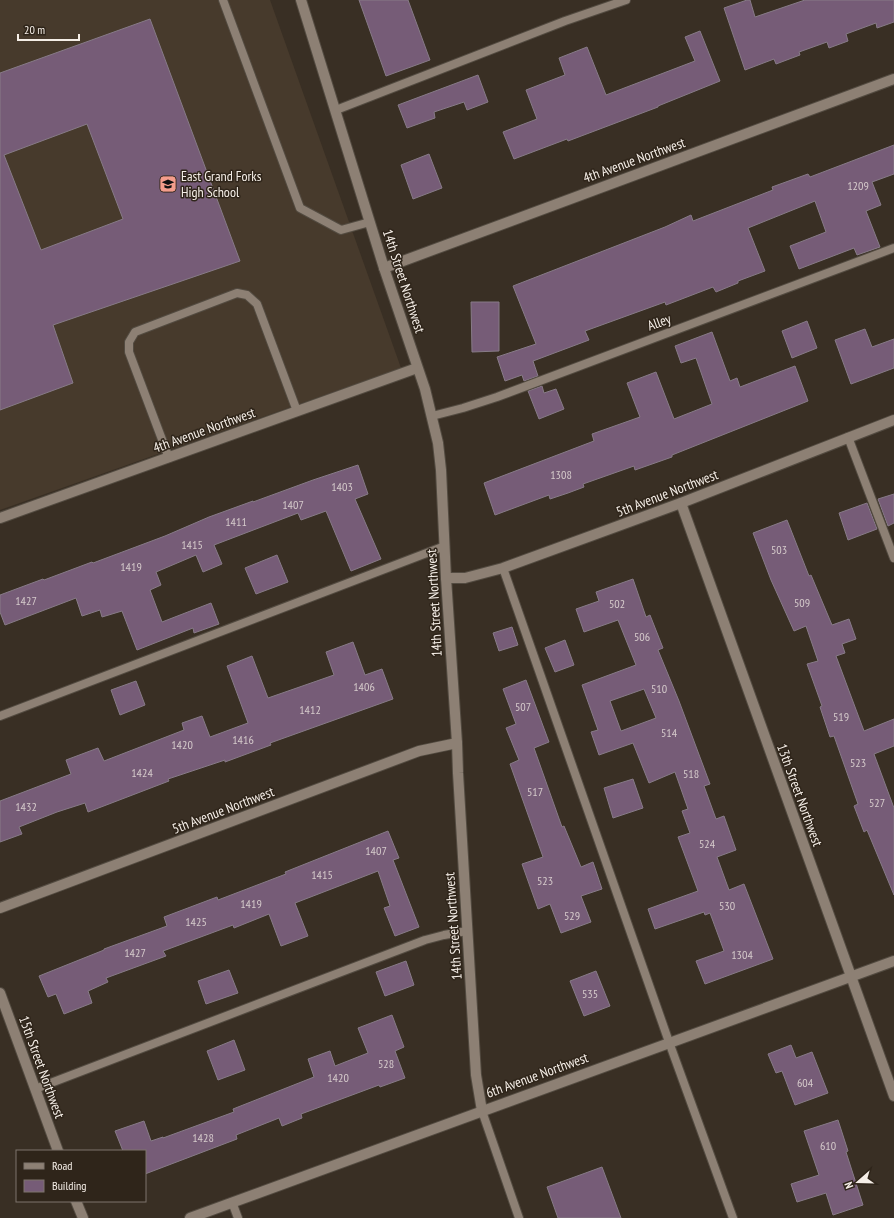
<svg xmlns="http://www.w3.org/2000/svg" width="894" height="1218" font-family="'PT Sans Narrow',sans-serif">
	<style>
		.education { fill: #473a2c }
		.building { fill: #765c77; stroke: #877b87; fill-rule: evenodd }
		.lines { fill: none; stroke-linecap: round; stroke-linejoin: round }
		.lane-casing { stroke: #534b41; stroke-width: 10 }
		.street-casing { stroke: #534b41; stroke-width: 12 }
		.lane { stroke: #8d8074; stroke-width: 8 }
		.street { stroke: #8d8074; stroke-width: 10 }
		.labels { text-anchor: middle; stroke-width: 3; stroke-linejoin: round; paint-order: stroke }
		.number-label { font-size: 12px; fill: #d5cacb }
		.street-label { font-size: 14px; fill: #f5eee7; stroke: #2f251a }
		.poi-label { font-size: 14px; fill: #f5eee7; stroke: #2f251a; text-anchor: start }
	</style>
	<rect width="100%" height="100%" fill="#392f24"/>
	<polygon class="education" points="0,0 270,0 401,368 0,510"/>
	<g class="building">
		<polygon points="359,0 408,0 430,60 386,76"/>
		<polygon points="747,0 750,0 755,17 805,0 894,0 894,22 877,28 876,23 846,34 848,41 829,48 827,42 799,52 800,55 776,64 774,59 745,70 724,8"/>
		<path d="M150,19L240,261L53,325L73,383L0,410V73ZM87,124L123,219L41,250L4,155Z"/>
		<polygon points="700,31 720,81 658,106 658,107 568,141 567,139 514,159 503,132 537,119 526,90 565,75 559,58 587,47 606,95 695,61 685,37"/>
		<polygon points="478,75 488,102 467,110 464,102 434,112 435,118 407,128 398,105"/>
		<polygon points="894,145 894,174 872,182 881,205 866,211 880,247 857,255 854,248 799,269 790,246 826,232 815,201 748,228 765,271 738,281 738,283 716,292 713,287 666,305 665,302 585,331 589,340 533,361 538,376 524,381 522,375 505,381 497,357 536,344 513,286 665,227 691,215 693,221 773,190 772,187 808,174 810,177"/>
		<polygon points="429,154 442,188 413,199 401,165"/>
		<polygon points="471,302 499,302 499,351 472,352"/>
		<polygon points="807,321 817,348 792,358 782,331"/>
		<polygon points="865,329 872,347 894,339 894,368 851,384 835,340"/>
		<polygon points="712,332 730,381 737,378 740,387 795,366 808,401 672,455 672,457 635,470 634,466 583,484 584,487 568,493 550,499 549,495 495,515 484,483 594,441 592,434 640,417 627,383 656,372 674,419 712,404 696,358 681,363 675,346"/>
		<polygon points="542,386 544,393 556,389 564,409 539,419 528,391"/>
		<polygon points="358,465 368,494 355,499 381,559 351,571 326,511 301,520 298,513 214,545 222,564 203,572 196,555 156,572 161,585 150,590 162,622 211,603 219,624 194,633 193,628 137,650 122,611 102,617 100,610 82,616 76,598 5,625 0,612 0,595 43,579 44,580 92,562 93,563 165,536 209,517 253,501 253,502 313,480"/>
		<polygon points="894,494 894,523 888,526 878,499"/>
		<polygon points="867,503 877,529 848,540 839,513"/>
		<polygon points="787,520 809,576 811,575 832,625 849,619 856,639 842,644 845,653 836,656 864,731 894,719 894,746 874,754 894,808 894,895 867,830 864,832 854,806 858,804 834,736 830,737 820,707 822,706 807,664 818,661 806,626 794,631 771,580 753,533"/>
		<polygon points="277,555 288,582 256,594 245,568"/>
		<path d="M633,579L646,617L650,615L663,648L658,650L679,701L710,784L704,786L716,819L724,816L736,850L717,857L729,890L744,884L773,959L705,984L696,961L724,951L710,913L705,915L704,912L655,929L648,909L698,891L678,837L690,833L682,811L688,809L675,772L649,783L633,743L599,755L591,732L598,730L582,685L636,665L618,620L584,632L576,609L599,601L596,592ZM644,689L656,718L621,731L610,701Z"/>
		<polygon points="512,627 518,645 499,651 493,633"/>
		<polygon points="565,640 574,665 555,672 545,648"/>
		<polygon points="353,642 365,675 382,669 393,699 270,743 271,745 225,762 225,760 168,779 169,781 88,812 85,803 57,812 19,827 22,834 0,842 0,801 71,774 66,760 98,748 104,761 184,730 182,723 202,716 210,737 248,723 227,666 252,656 268,698 334,675 326,652"/>
		<polygon points="526,680 549,742 534,748 562,827 564,826 581,867 593,862 602,889 581,896 591,922 561,933 550,904 538,909 522,864 543,857 510,764 519,760 506,728 516,724 503,689"/>
		<polygon points="136,681 145,705 120,715 111,690"/>
		<polygon points="633,779 643,808 613,818 604,788"/>
		<polygon points="388,831 399,858 393,860 419,927 395,936 384,908 390,906 378,871 295,903 308,936 281,946 269,914 234,928 233,925 163,951 166,956 106,978 108,982 88,991 92,1003 64,1014 56,994 48,997 39,976 104,950 104,949 167,926 164,917 217,897 218,900 286,874 285,872"/>
		<polygon points="406,961 414,985 385,996 376,972"/>
		<polygon points="229,970 238,993 206,1004 198,981"/>
		<polygon points="596,971 610,1006 584,1016 570,981"/>
		<polygon points="392,1015 404,1047 395,1051 405,1078 380,1087 379,1085 301,1114 302,1118 282,1126 279,1118 236,1135 237,1139 145,1174 145,1151 123,1151 115,1131 144,1121 151,1141 163,1137 163,1138 234,1112 233,1109 314,1077 308,1059 330,1051 335,1066 368,1053 358,1028"/>
		<polygon points="234,1040 245,1070 218,1080 207,1051"/>
		<polygon points="791,1045 796,1058 812,1052 828,1093 795,1105 782,1071 776,1073 768,1054"/>
		<polygon points="838,1120 848,1151 846,1152 863,1205 833,1215 826,1193 797,1202 791,1184 819,1175 804,1131"/>
		<polygon points="602,1167 621,1218 558,1218 547,1187"/>
	</g>
	<g class="lines">
		<g class="lane-casing">
			<g id="lane">
				<polyline points="223,0 300,208 341,230 370,222"/>
				<polyline points="336,110 565,21 626,0"/>
				<polyline points="432,416 463,408 497,397 894,248"/>
				<polyline points="848,437 894,558"/>
				<polyline points="169,458 129,352 129,342 135,332 237,293 247,295 257,304 297,411"/>
				<polyline points="503,568 669,1042 733,1218"/>
				<polyline points="0,716 445,546"/>
				<polyline points="35,1089 425,940 444,935 467,931"/>
				<polyline points="482,1111 519,1218"/>
				<polyline points="232,1202 238,1218"/>
			</g>
		</g>
		<g class="street-casing">
			<g id="street">
				<polyline points="301,0 384,268 425,389 438,443 441,470 446,578 457,743 458,773 476,1075 482,1111"/>
				<polyline points="384,268 894,79"/>
				<polyline points="681,503 894,1096"/>
				<polyline points="0,518 417,368"/>
				<polyline points="446,578 465,578 503,568 681,503 894,420"/>
				<polyline points="0,908 419,751 457,743"/>
				<polyline points="0,993 58,1151"/>
				<polyline points="76,1201 83,1218"/>
				<polyline points="190,1218 894,961"/>
			</g>
		</g>
		<use href="#lane" class="lane"/>
		<use href="#street" class="street"/>
	</g>
	<defs>
		<g id="school-square" transform="scale(0.9)"><rect x="-9" y="-9" width="18" height="18" rx="4" fill="#f49d8c" stroke="#2f251a"/><path d="M0-5L7-2L0 1L-7-2ZM-4 1L0 2.5L4 1V4Q0 6-4 4Z" fill="#111"/></g>
	</defs>
	<g fill-rule="evenodd">
		<use href="#school-square" x="168" y="184"/>
	</g>
	<g class="labels">
		<g class="number-label">
			<text x="858" y="190">1209</text>
			<text x="561" y="479">1308</text>
			<text x="342" y="491">1403</text>
			<text x="293" y="509">1407</text>
			<text x="236" y="526">1411</text>
			<text x="192" y="549">1415</text>
			<text x="779" y="554">503</text>
			<text x="131" y="571">1419</text>
			<text x="26" y="605">1427</text>
			<text x="802" y="607">509</text>
			<text x="617" y="608">502</text>
			<text x="642" y="641">506</text>
			<text x="364" y="691">1406</text>
			<text x="659" y="693">510</text>
			<text x="523" y="711">507</text>
			<text x="310" y="714">1412</text>
			<text x="841" y="721">519</text>
			<text x="669" y="737">514</text>
			<text x="243" y="744">1416</text>
			<text x="182" y="749">1420</text>
			<text x="858" y="767">523</text>
			<text x="142" y="777">1424</text>
			<text x="691" y="778">518</text>
			<text x="535" y="796">517</text>
			<text x="877" y="807">527</text>
			<text x="26" y="811">1432</text>
			<text x="707" y="848">524</text>
			<text x="376" y="855">1407</text>
			<text x="322" y="879">1415</text>
			<text x="545" y="885">523</text>
			<text x="251" y="908">1419</text>
			<text x="727" y="910">530</text>
			<text x="572" y="920">529</text>
			<text x="196" y="926">1425</text>
			<text x="135" y="957">1427</text>
			<text x="742" y="959">1304</text>
			<text x="590" y="998">535</text>
			<text x="386" y="1068">528</text>
			<text x="338" y="1082">1420</text>
			<text x="805" y="1087">604</text>
			<text x="203" y="1142">1428</text>
			<text x="828" y="1150">610</text>
		</g>
		<g class="street-label">
			<text transform="translate(634 160) rotate(-20)" y="5">4th Avenue Northwest</text>
			<text transform="translate(404 281) rotate(72)" y="5">14th Street Northwest</text>
			<text transform="translate(659 322) rotate(-20)" y="5">Alley</text>
			<text transform="translate(204 430) rotate(-20)" y="5">4th Avenue Northwest</text>
			<text transform="translate(667 493) rotate(-21)" y="5">5th Avenue Northwest</text>
			<text transform="translate(434 603) rotate(-93)" y="5">14th Street Northwest</text>
			<text transform="translate(800 795) rotate(70)" y="5">13th Street Northwest</text>
			<text transform="translate(223 810) rotate(-21)" y="5">5th Avenue Northwest</text>
			<text transform="translate(453 926) rotate(-94)" y="5">14th Street Northwest</text>
			<text transform="translate(42 1067) rotate(70)" y="5">15th Street Northwest</text>
			<text transform="translate(537 1075) rotate(-20)" y="5">6th Avenue Northwest</text>
		</g>
		<g class="poi-label">
			<text x="181" y="181">East Grand Forks<tspan x="181" dy="16">High School</tspan></text>
		</g>
	</g>
	<rect x="16" y="1150" width="130" height="52" fill="#2f251a" stroke="#7e756c"/>
	<rect x="24" y="1163" width="20" height="6" fill="#8d8074" stroke="#7e756c"/>
	<text x="52" y="1170" font-size="12" fill="#f5eee7">Road</text>
	<rect x="24" y="1180" width="20" height="12" fill="#765c77" stroke="#7e756c"/>
	<text x="52" y="1190" font-size="12" fill="#f5eee7">Building</text>
	<g transform="translate(858 1182) rotate(250)" stroke="#2f251a" stroke-width="3" paint-order="stroke">
	<path d="M0-3L7 15L0 10L-7 15Z" fill="#f5eee7"/>
	<text y="-6" font-size="11" font-weight="bold" text-anchor="middle" fill="#f5eee7">N</text>
	</g>
	<path d="M18 34v6h61v-6" fill="none" stroke="#f5eee7" stroke-width="2"/>
	<text x="24" y="34" font-size="12" fill="#f5eee7" stroke="#2f251a" stroke-width="3" paint-order="stroke">20 m</text>
</svg>
